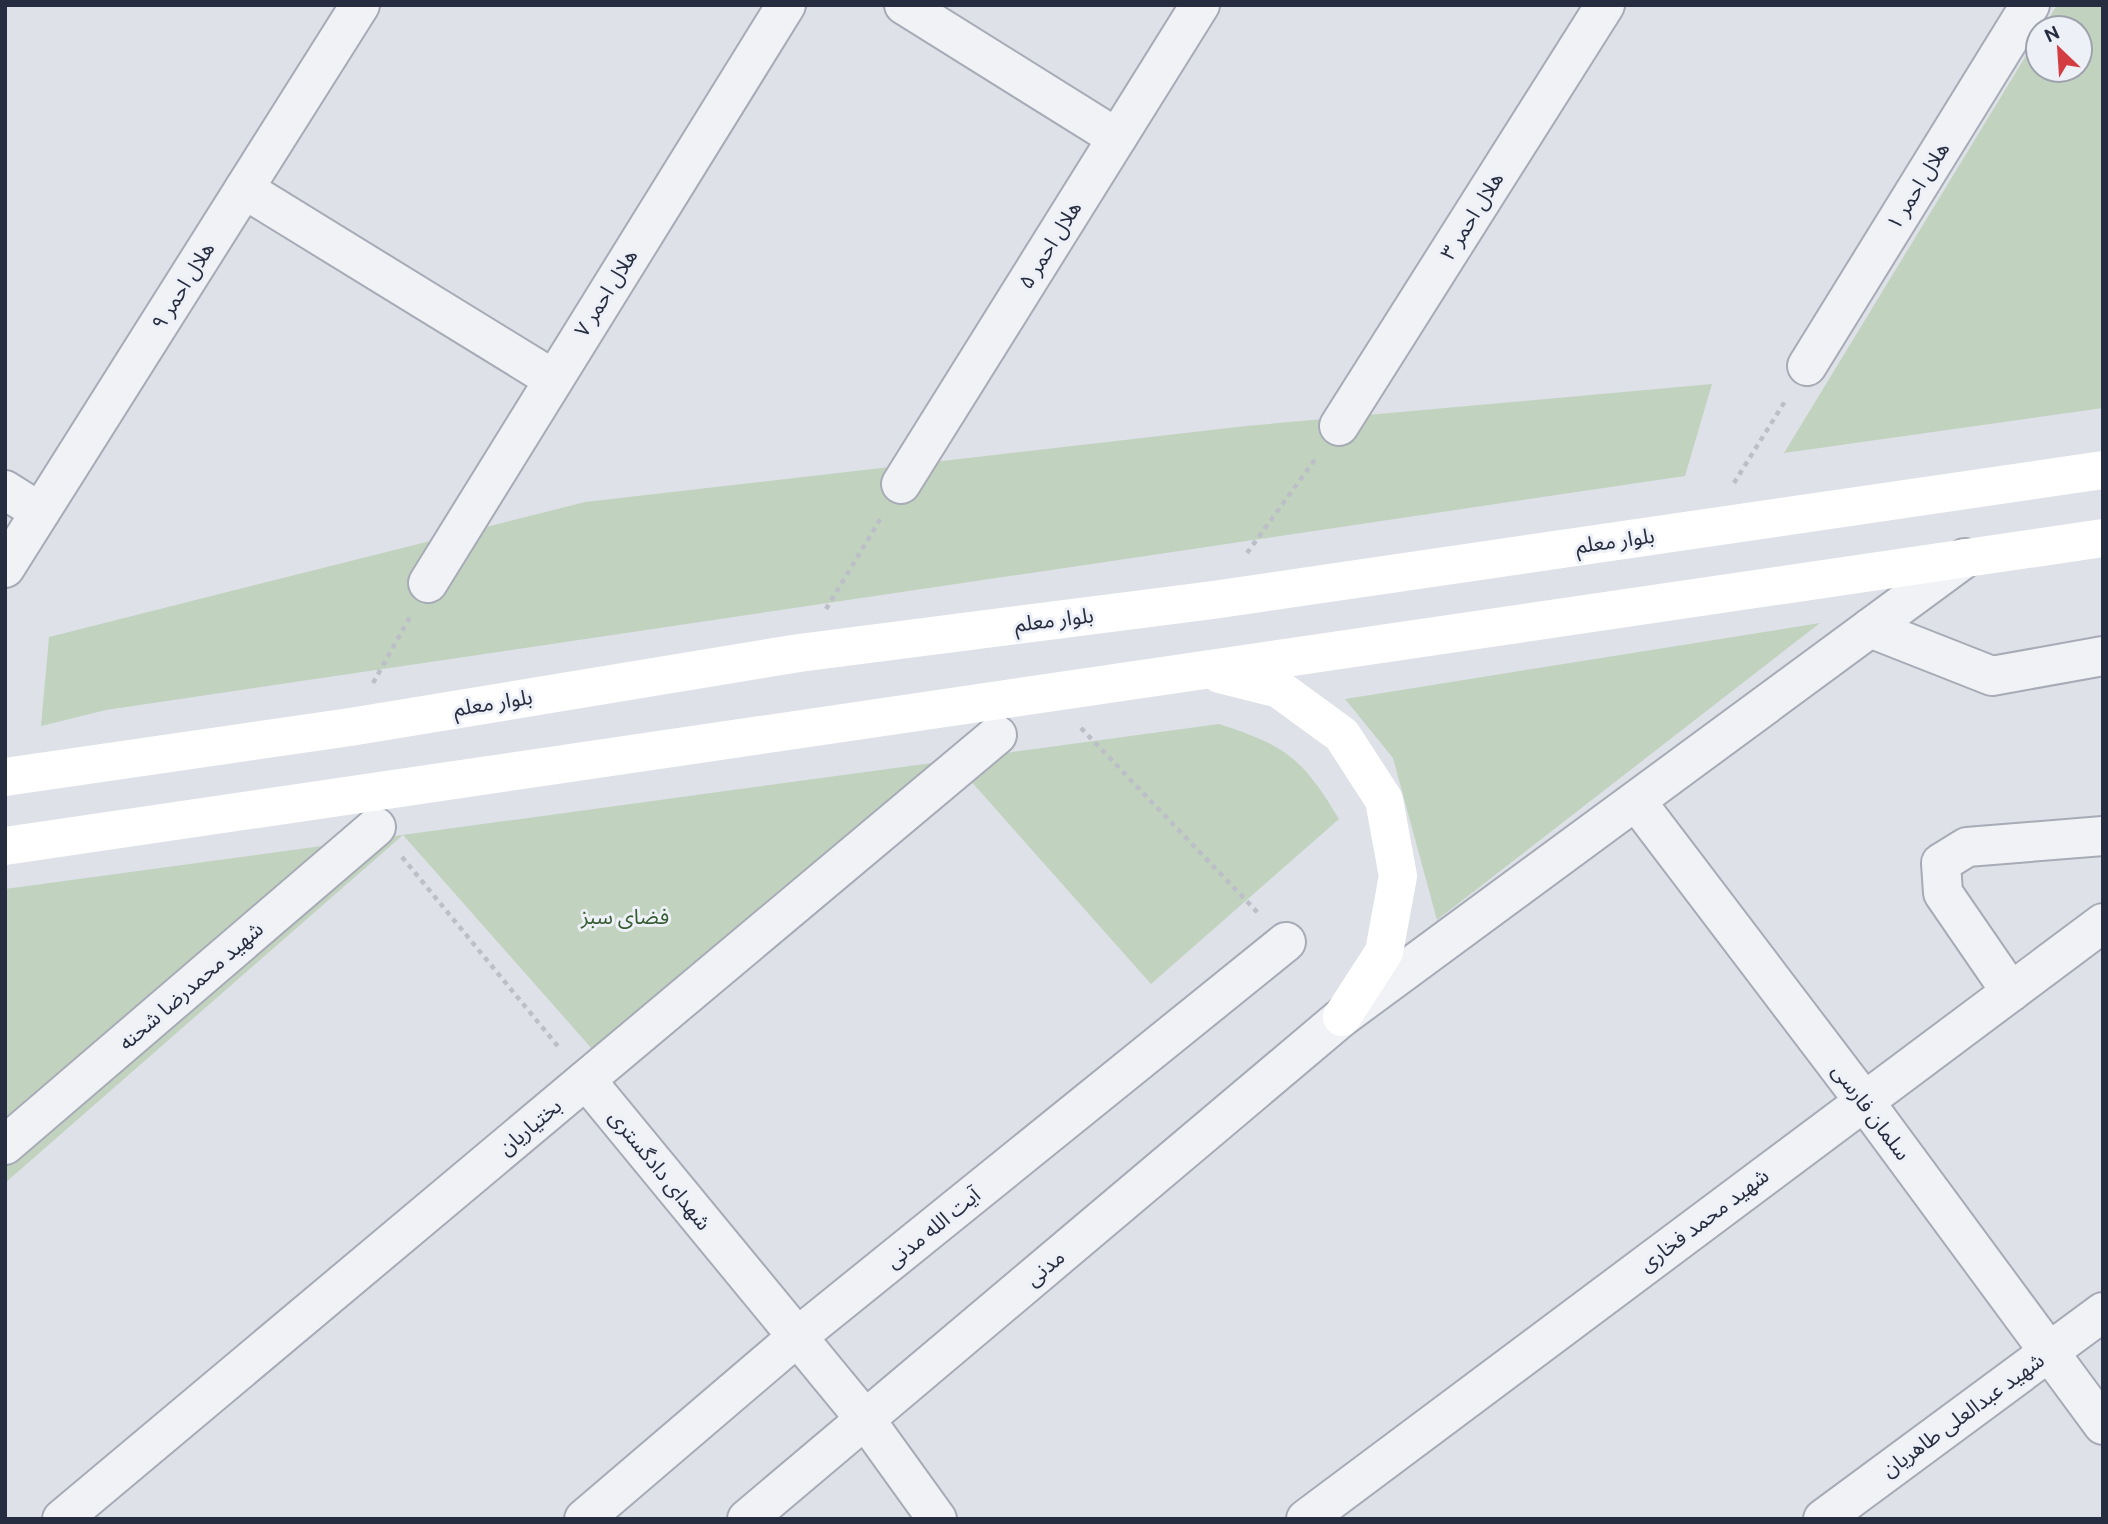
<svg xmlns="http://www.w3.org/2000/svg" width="2108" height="1524" font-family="Ubuntu,'Noto Sans Arabic',sans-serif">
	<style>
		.green { fill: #c1d3bf }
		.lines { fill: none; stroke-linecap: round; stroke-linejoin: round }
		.street-casing { stroke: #a7abb6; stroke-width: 42 }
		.path { stroke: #bcbfc7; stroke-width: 4.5; stroke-dasharray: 5 5; stroke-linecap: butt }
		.street { stroke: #f1f2f6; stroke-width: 38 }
		.secondary { stroke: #fff; stroke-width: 38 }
		.labels { text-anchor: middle; stroke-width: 6; stroke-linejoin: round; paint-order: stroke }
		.street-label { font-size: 21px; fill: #272d40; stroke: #edf0f6 }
		.park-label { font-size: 21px; fill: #365c33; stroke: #edf0f6 }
	</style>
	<rect width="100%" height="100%" fill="#dee1e8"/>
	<g class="green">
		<polygon points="2057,5 2103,5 2103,408 1784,453 2038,36 2038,70 2080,70 2080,28 2043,28"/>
		<polygon points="1712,384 1685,476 106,710 41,726 49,637 585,502 1246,426"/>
		<polygon points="1820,623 1437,920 1393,758 1345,699"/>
		<path d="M1219,724C1287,746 1302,758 1339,819L1151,984L961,770L616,1076L403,835L5,1183V889Z"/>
	</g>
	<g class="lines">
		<g class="street-casing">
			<g id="street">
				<polyline points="904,5 1117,138"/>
				<polyline points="244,189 553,379"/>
				<polyline points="1807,366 2030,5"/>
				<polyline points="1339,426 1605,5"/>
				<polyline points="901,484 1200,5"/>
				<polyline points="5,490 40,512"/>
				<polyline points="5,568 360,5"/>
				<polyline points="428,583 786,5"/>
				<polyline points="1870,628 1992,676 2103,656"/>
				<polyline points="1636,801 1864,1101 2103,1425"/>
				<polyline points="2011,992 1943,893 1941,863 1967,847 2103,836"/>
				<polyline points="586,1080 865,1419 937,1519"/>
				<polyline points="5,1145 376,827"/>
				<polyline points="62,1519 997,735"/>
				<polyline points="584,1519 797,1337 1286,942"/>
				<polyline points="747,1519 1342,1017 1965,558"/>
				<polyline points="1306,1519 2103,923"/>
				<polyline points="1823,1519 2103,1312"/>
			</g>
		</g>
		<g class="path">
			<polyline points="1734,483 1787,398"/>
			<polyline points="1247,553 1316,458"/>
			<polyline points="826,609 881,518"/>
			<polyline points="373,683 410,617"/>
			<polyline points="1081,728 1259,914"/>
			<polyline points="402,857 561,1050"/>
		</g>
		<use href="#street" class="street"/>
		<g class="secondary">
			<polyline points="1220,674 1279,689 1342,735 1384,800 1398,876 1384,952 1342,1017"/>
			<polyline points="5,777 350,727 799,653 1213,600 2103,470"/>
			<polyline points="5,846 2103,538"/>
		</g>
	</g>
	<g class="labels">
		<g class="street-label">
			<text transform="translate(1918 186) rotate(-58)" y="7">هلال احمر ۱</text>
			<text transform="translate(1472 216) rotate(-58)" y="7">هلال احمر ۳</text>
			<text transform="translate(1050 245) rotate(-58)" y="7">هلال احمر ۵</text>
			<text transform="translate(183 286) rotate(-58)" y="7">هلال احمر ۹</text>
			<text transform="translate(606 293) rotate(-58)" y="7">هلال احمر ۷</text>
			<text transform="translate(1615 541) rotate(-8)" y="7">بلوار معلم</text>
			<text transform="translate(1054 620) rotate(-7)" y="7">بلوار معلم</text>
			<text transform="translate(493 703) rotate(-9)" y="7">بلوار معلم</text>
			<text transform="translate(191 986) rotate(-41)" y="7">شهید محمدرضا شحنه</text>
			<text transform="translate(1871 1112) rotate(53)" y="7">سلمان فارسی</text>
			<text transform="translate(530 1127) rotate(-40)" y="7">بختیاریان</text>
			<text transform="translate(660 1170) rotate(51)" y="7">شهدای دادگستری</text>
			<text transform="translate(1704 1220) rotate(-37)" y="7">شهید محمد فخاری</text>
			<text transform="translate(933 1228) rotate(-39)" y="7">آیت الله مدنی</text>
			<text transform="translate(1045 1268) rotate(-40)" y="7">مدنی</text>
			<text transform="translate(1963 1415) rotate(-36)" y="7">شهید عبدالعلی طاهریان</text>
		</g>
		<g class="park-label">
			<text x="625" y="924">فضای سبز</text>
		</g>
	</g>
	<rect width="2108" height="1524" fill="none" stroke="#272d40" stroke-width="14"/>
	<g transform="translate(2059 49) rotate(335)"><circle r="33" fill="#edf0f6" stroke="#9ea2ad" stroke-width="2"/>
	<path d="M0-5L12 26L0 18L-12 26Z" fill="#d33d42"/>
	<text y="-10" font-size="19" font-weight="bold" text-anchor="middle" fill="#272d40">N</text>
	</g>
</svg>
